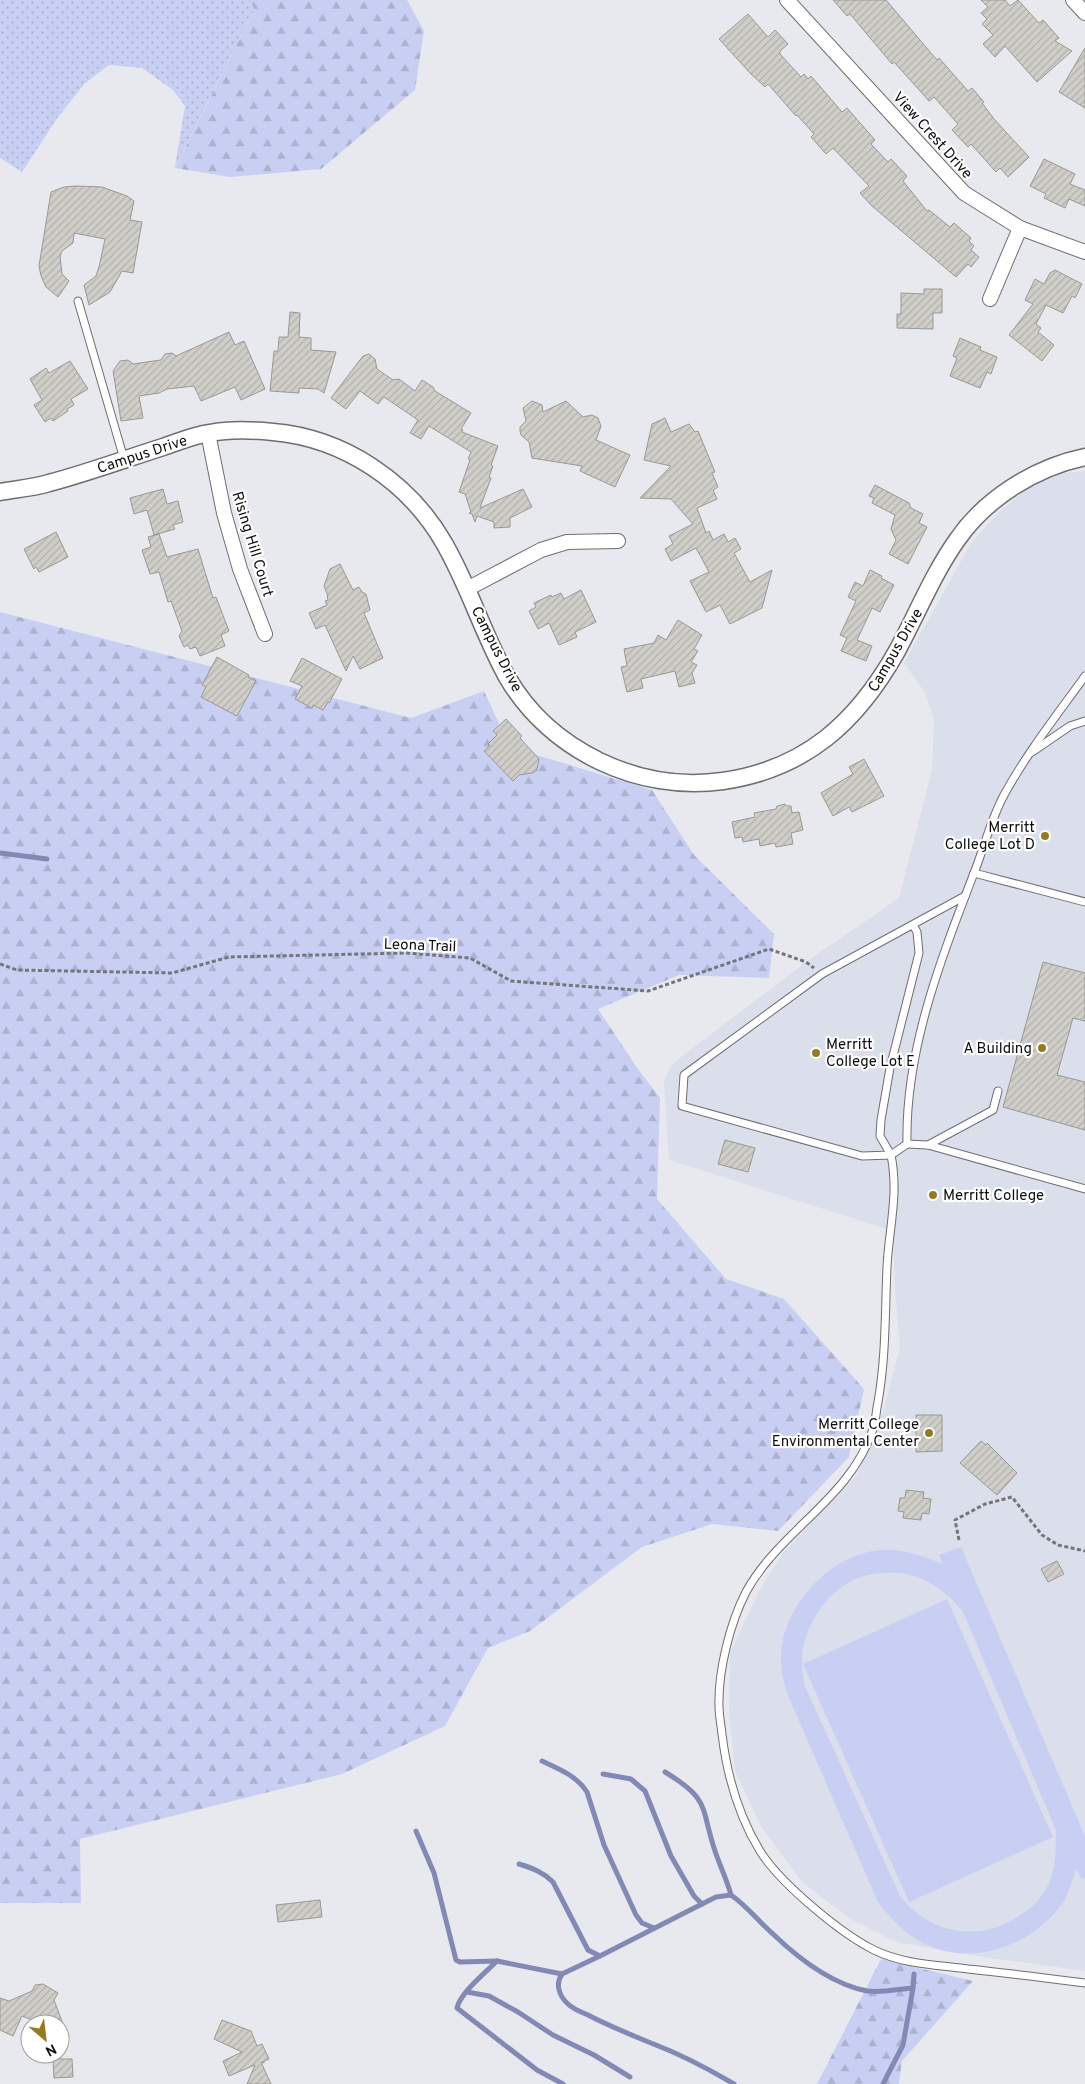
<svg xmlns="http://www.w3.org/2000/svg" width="1085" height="2084" font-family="Overpass,sans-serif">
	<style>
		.built { fill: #dbdeeb }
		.grass { fill: url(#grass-dots) }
		.forest { fill: url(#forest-firs) }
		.pitch { fill: #c9cff3; fill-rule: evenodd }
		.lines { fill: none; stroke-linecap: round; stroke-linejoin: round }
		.stream { stroke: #8289b4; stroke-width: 5 }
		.building { fill: url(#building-hatch); stroke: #9a9893 }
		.service-casing { stroke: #6d6e74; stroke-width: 9 }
		.minor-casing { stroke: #6d6e74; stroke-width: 16 }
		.tertiary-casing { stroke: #6d6e74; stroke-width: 19 }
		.path { stroke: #747579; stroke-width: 3; stroke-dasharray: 4 2.5; stroke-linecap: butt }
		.service { stroke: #fff; stroke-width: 7 }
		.minor { stroke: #fff; stroke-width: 14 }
		.tertiary { stroke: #fff; stroke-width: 16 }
		.poi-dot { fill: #967a22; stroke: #fff; stroke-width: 2 }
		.labels { text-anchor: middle; stroke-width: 4.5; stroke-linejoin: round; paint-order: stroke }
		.street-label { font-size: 15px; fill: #0d0d0f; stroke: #fff }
		.poi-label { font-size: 15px; fill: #0d0d0f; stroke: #fff; text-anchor: end }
	</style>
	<defs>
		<pattern id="grass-dots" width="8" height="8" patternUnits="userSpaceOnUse" patternTransform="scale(1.25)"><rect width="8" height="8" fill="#c9cff3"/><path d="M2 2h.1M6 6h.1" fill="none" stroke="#abb1cf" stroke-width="1.8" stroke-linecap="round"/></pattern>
		<pattern id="forest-firs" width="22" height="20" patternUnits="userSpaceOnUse" patternTransform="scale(1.25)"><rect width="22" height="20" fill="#c9cff3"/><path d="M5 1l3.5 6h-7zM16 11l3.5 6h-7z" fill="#abb1cf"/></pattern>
		<pattern id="building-hatch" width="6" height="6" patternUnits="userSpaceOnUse" patternTransform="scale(1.25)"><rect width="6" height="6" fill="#d0cec8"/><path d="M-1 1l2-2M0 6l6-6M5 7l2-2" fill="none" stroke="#b1b0ab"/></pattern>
	</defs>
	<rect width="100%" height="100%" fill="#e8e9ef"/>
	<polygon class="built" points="1085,471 1085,1971 984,1957 896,1942 849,1918 802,1882 762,1828 735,1771 729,1712 730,1653 758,1593 783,1553 857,1475 883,1412 900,1347 895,1291 893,1231 669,1160 664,1081 672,1064 806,962 899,898 932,770 934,720 926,694 904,663 971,543 1000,511 1034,483 1065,473"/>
	<polygon class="grass" points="0,0 251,0 254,10 175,167 185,106 173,90 142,68 109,65 84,84 56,120 22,172 0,158"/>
	<g class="forest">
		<polygon points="251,0 407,0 424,31 415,90 321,169 230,177 175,168 254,10"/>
		<polygon points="0,612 411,718 484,691 510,747 652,790 694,855 774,934 769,978 679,975 598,1009 638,1069 660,1098 657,1199 726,1279 784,1299 864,1389 849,1457 778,1531 712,1524 642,1547 530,1631 488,1648 445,1726 342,1774 80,1839 81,1903 0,1903"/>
		<polygon points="881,1959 973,1981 902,2061 899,2084 817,2084"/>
	</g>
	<g class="pitch">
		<path d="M961,1547L1085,1836V1878L1082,1879L1076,1869C1072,1881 1069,1893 1062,1904C1032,1946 970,1968 923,1943C904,1933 891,1918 878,1902L789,1698C783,1682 779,1663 782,1645C789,1600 833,1554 880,1550C902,1548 923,1556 943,1564L939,1555ZM901,1573C927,1578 946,1590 963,1612L1056,1830C1056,1847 1056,1867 1049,1883C1043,1897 1032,1908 1019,1916C979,1943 930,1934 900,1896L804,1684C803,1676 802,1668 802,1661C802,1629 826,1592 855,1579C869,1573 885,1572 901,1573Z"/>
		<polygon points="947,1599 1053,1837 909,1902 803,1664"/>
	</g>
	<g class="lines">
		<g class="stream">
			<polyline points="0,853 47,859"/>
			<path d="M542,1761C559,1769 577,1776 587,1792L604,1845L636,1915L642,1923L654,1928"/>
			<path d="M665,1772C711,1800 700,1806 715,1851C720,1866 727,1880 731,1895"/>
			<polyline points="603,1774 631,1779 645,1791 671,1856 694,1896 702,1904"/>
			<path d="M416,1831L434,1873L456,1960L460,1962L497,1961L562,1974L600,1956L702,1904L716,1897L731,1895C747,1906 758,1921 773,1934C799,1959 831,1984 867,1991C881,1993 899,1989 913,1988"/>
			<path d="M519,1864C532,1868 543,1872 553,1882L588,1950L600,1956"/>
			<path d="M497,1961C486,1972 460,1993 457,2008L537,2070L563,2084"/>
			<path d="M562,1974C555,1984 559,1996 568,2004C573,2009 581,2012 588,2015C609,2026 629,2034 651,2043C680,2054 707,2068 734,2084"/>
			<polyline points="467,1992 489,1996 518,2012 553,2035 594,2055 630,2077"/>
			<polyline points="883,2084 903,2045 913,1988 914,1974"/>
		</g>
	</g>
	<g class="building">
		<polygon points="833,0 886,0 937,60 939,58 968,91 972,88 984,102 982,103 994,119 1029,157 1008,177 1000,168 996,172 971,144 968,147 952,130 958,124 934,97 929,101 894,62 892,64 850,14 847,16"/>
		<polygon points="981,0 1005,0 1010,6 1018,0 1039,23 1043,20 1059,38 1055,41 1072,51 1037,82 1005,46 995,57 983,44 993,35 982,24 987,19 981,13 988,7"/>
		<polygon points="748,14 768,37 775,30 788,44 780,51 780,54 801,77 804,74 808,79 811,76 842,112 847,108 875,140 871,144 888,162 891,159 907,176 903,181 927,211 929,210 950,227 954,223 971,238 969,241 974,246 971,250 979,257 971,267 968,264 956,277 872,206 860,193 869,186 833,148 826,154 811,137 814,134 797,115 796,116 768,84 765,87 750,73 719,39"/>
		<polygon points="1085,48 1085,108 1059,92"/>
		<polygon points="1044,159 1075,174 1070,184 1085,190 1085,206 1069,199 1065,208 1044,198 1046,194 1030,186"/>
		<polygon points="76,186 102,187 127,196 134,201 130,220 142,222 133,273 122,271 110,292 89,305 84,285 96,276 99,267 105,239 74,233 73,243 62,251 60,256 62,274 69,281 58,297 46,287 41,276 39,266 51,192 64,187"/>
		<polygon points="1055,270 1082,284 1075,298 1072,296 1063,313 1046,305 1036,324 1041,328 1038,332 1054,345 1042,361 1009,335 1033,304 1025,300 1035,279 1044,284 1050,273"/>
		<polygon points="924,289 942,289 942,313 933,313 933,329 897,328 897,314 901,314 901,293 924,294"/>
		<polygon points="290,312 300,313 299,337 311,338 311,350 336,352 324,393 318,389 299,388 299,393 270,391 274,351 278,351 279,337 288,337"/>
		<polygon points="229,332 235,345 244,341 265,389 241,400 235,387 201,401 194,386 167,389 159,393 139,396 143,418 121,421 113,371 120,361 128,360 133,364 161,360 165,354 172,353 176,356"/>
		<polygon points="960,338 981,347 980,350 997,357 991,374 987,372 980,388 950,376 957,358 953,356"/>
		<polygon points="369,354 375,359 377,369 393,380 399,379 415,391 422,380 433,387 435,391 471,413 461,429 463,430 462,432 498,446 491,465 493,466 489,477 491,478 480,508 523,489 532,507 510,518 510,527 494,528 494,522 477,516 475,522 472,514 469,513 471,512 465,494 459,492 470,460 468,459 471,452 429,426 421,439 410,433 418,420 384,397 378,404 360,391 346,409 331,398 363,356"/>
		<polygon points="70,361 88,389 71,399 74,405 67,409 68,411 53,421 51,418 45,422 34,405 42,400 30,379 46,368 49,373"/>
		<polygon points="532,401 542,405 543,412 566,401 583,417 592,415 598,418 601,426 596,440 630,455 615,487 580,471 582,466 532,458 529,442 521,435 520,431 520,427 526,421 523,408"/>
		<polygon points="665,418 671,432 689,424 695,432 698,431 715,472 712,473 718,487 713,490 717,499 697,508 706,533 709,531 713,540 724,534 728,542 735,538 741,549 734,553 750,582 772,570 762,608 730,624 720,605 706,612 690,581 709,572 696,548 671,561 665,549 673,544 669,536 693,524 671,499 640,498 671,466 644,460 652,424"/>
		<polygon points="875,485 909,503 911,508 923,514 919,523 927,527 908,564 889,554 896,540 891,529 895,515 872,503 874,498 869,496"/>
		<polygon points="163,489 167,504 178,501 183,522 173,525 175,529 154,535 147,510 134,514 130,498"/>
		<polygon points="56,532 68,557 39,572 36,567 34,569 24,549"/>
		<polygon points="159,534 167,557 198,549 213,598 216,597 229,631 221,635 225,646 200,656 196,647 190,649 188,645 184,647 179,636 182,631 171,601 168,602 159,572 150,574 142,550 151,547 148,537"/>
		<polygon points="340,564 353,590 359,587 362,592 366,594 370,610 364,613 383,658 360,669 353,656 346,671 325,625 316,629 309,613 327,605 325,601 328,600 327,596 328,596 324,586 330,569"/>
		<polygon points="870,570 882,576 881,578 894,585 880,612 872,608 857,640 872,646 866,661 841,651 847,638 840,635 856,601 848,597 855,582 863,586"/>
		<polygon points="581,590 596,622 575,632 577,637 559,645 549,623 538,629 529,611 536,607 534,603 551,595 552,597 561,593 564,599"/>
		<polygon points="678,620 702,635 694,649 698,651 691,662 697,665 692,673 695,683 679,687 675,671 641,679 643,688 627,692 621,667 627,666 624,649 654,643 658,635 666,640"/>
		<polygon points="217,657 249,675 248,677 256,681 237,716 201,697 206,687 202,685"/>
		<polygon points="302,658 342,679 329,703 328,702 323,710 313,705 312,708 295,699 302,686 290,681"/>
		<polygon points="506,719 522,736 520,738 539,759 537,770 532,773 519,775 513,781 484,751 490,745 488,744 497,735 493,731"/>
		<polygon points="864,759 884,796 852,812 849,807 833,816 821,793 853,774 849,767"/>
		<polygon points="785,804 787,806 791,806 792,813 799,812 803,830 791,833 793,844 776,847 775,843 760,846 759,839 743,842 742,837 735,838 732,822 755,817 754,813 776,809 777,806"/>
		<polygon points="1043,962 1085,973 1085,1021 1073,1018 1057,1075 1085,1082 1085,1130 1003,1107"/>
		<polygon points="725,1140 755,1148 748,1172 718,1164"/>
		<polygon points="916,1415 942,1415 942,1451 916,1452"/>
		<polygon points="981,1441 986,1445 987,1443 1017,1473 997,1495 960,1463"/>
		<polygon points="906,1490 924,1492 923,1498 931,1499 929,1514 922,1513 921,1520 903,1518 904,1512 898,1511 900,1498 905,1498"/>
		<polygon points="1057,1561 1064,1574 1048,1582 1041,1569"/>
		<polygon points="320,1900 322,1917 278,1922 276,1905"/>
		<polygon points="43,1984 58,1993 54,2000 63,2024 42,2024 22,2016 13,2036 0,2030 0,1998 9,2001 32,1991 35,1985"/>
		<polygon points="222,2020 251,2031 257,2046 262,2044 269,2059 264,2061 264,2063 261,2062 271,2084 247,2084 255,2065 229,2076 223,2061 242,2052 214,2039"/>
		<polygon points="53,2059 72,2059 73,2077 54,2078"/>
	</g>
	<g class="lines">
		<g class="service-casing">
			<g id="service">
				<polyline points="78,301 124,459"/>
				<path d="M1085,676C1057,715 1027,753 1004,795C991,819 984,848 974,873C941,959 905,1050 907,1144L891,1155C899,1195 889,1227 887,1267C885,1312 886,1357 878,1402C876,1411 876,1421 873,1429C851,1498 779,1531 746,1592C730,1623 718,1671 719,1706C719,1715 721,1725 722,1734C727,1776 738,1815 760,1851C780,1883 840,1933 874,1950C902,1964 937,1965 968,1969C1007,1973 1046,1978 1085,1983"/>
				<polyline points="1032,752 1070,726 1085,721"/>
				<polyline points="974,873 1085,902"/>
				<polyline points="913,925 917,932 919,953 890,1068 881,1120 880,1136 891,1155 862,1156 682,1106 684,1075 822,974 965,896"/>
				<polyline points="907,1144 928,1145 1085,1189"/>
				<polyline points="928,1145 993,1110 998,1091"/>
			</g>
		</g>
		<g class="minor-casing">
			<g id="minor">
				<polyline points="787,0 964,193 1020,228 1085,252"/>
				<polyline points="1073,0 1085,13"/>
				<polyline points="990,299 1020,228"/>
				<polyline points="208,433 224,513 240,569 265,634"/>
				<polyline points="467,589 541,550 567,542 618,541"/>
			</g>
		</g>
		<g class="tertiary-casing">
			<path id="tertiary" d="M0,492C16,489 33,488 49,483C87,473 125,459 163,447C178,442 194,435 210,433C231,429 253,430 273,432C344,438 409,482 444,543C469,586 483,634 507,677C550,751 639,793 723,781C806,769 857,722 897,651C917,614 933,574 957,540C986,498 1036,467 1085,457"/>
		</g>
		<g class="path">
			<polyline points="0,964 17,970 172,973 229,957 406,953 470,958 511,981 648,991 769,949 806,962 814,968"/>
			<polyline points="959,1540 955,1520 985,1504 1012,1497 1042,1535 1058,1545 1085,1551"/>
		</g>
		<use href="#service" class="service"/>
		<use href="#minor" class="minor"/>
		<use href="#tertiary" class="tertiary"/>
	</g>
	<g class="poi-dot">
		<circle cx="1045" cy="836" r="5"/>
		<circle cx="1042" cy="1048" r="5"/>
		<circle cx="816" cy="1053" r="5"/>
		<circle cx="933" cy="1195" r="5"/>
		<circle cx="929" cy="1433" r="5"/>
	</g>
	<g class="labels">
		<g class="street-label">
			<text transform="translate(933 135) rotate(48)" y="5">View Crest Drive</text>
			<text transform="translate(142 454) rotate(-18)" y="5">Campus Drive</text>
			<text transform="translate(253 544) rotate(73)" y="5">Rising Hill Court</text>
			<text transform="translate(497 649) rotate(63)" y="5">Campus Drive</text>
			<text transform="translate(895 650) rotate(-60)" y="5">Campus Drive</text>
			<text transform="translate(420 945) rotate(2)" y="5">Leona Trail</text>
		</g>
		<g class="poi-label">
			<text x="1035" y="832">Merritt<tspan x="1035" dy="17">College Lot D</tspan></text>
			<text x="826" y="1049" text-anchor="start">Merritt<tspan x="826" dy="17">College Lot E</tspan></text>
			<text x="1032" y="1053">A Building</text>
			<text x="943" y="1200" text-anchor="start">Merritt College</text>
			<text x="919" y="1429">Merritt College<tspan x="919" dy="17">Environmental Center</tspan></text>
		</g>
	</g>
	<g transform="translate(45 2039) rotate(152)"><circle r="24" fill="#ffffff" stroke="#9e9e9f"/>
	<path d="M0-4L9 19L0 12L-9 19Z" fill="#967a22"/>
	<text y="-8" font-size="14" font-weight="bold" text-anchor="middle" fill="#0d0d0f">N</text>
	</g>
</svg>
